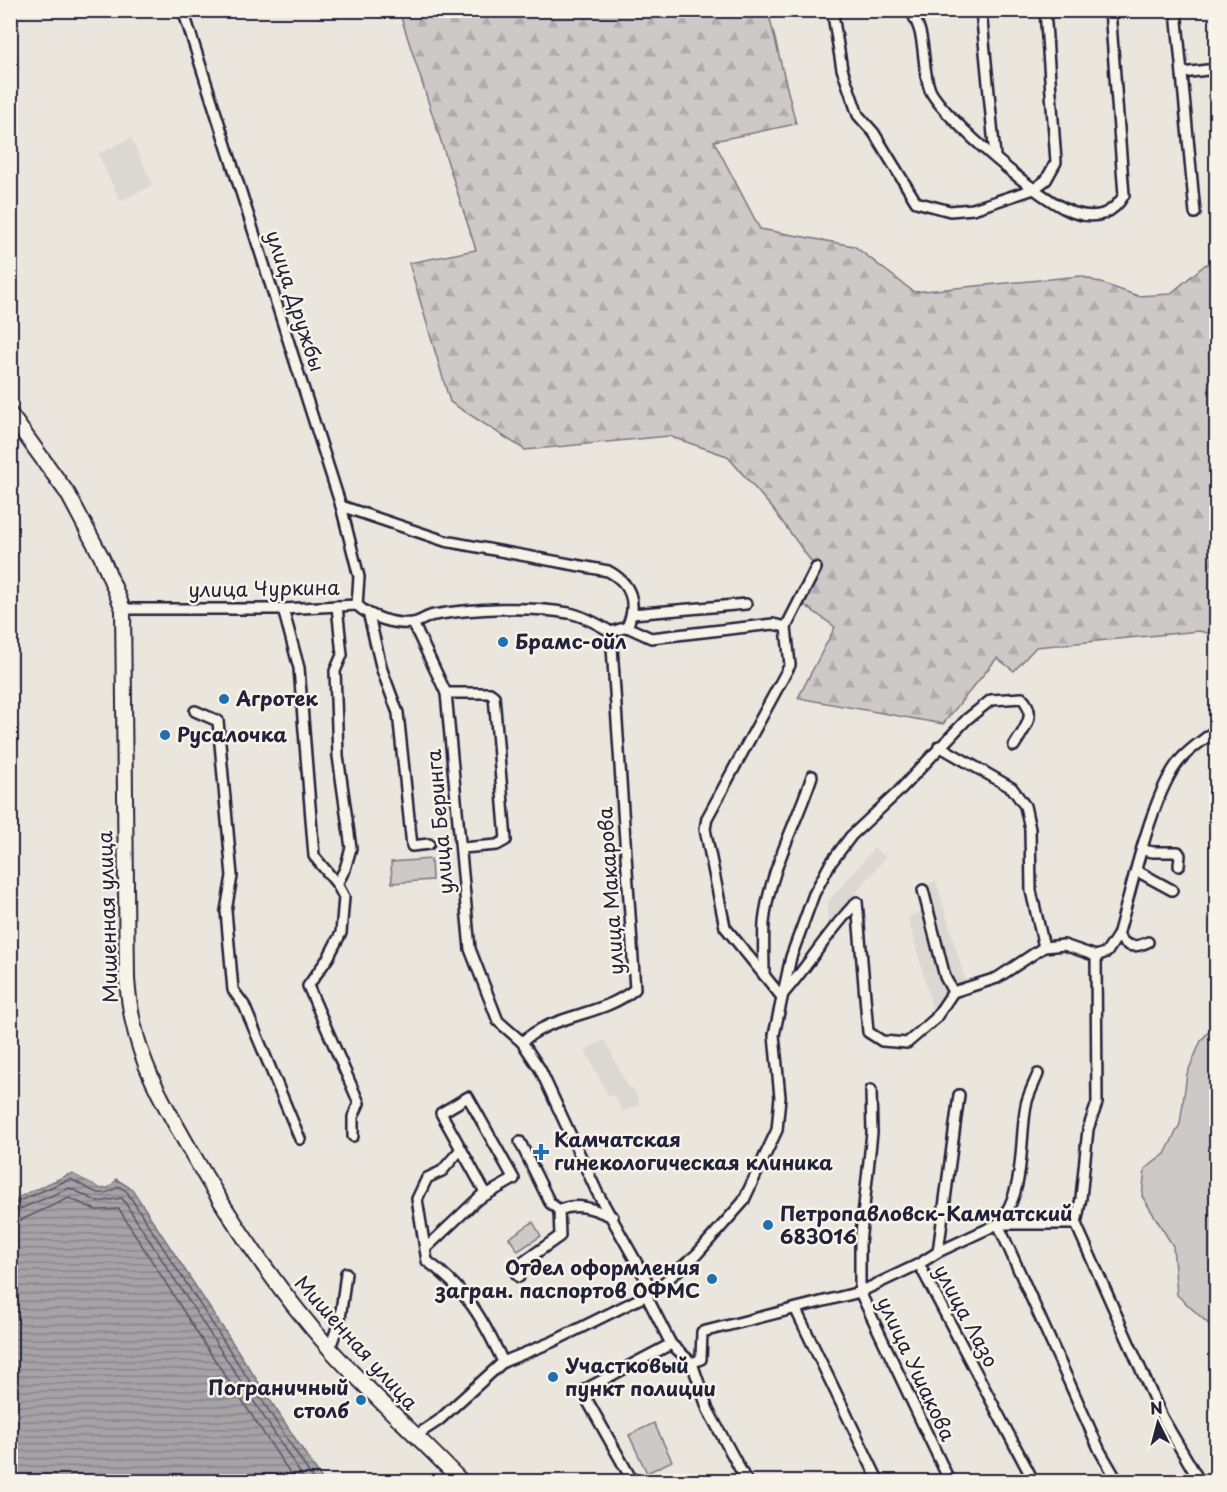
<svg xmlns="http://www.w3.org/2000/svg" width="1227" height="1492" font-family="'Playpen Sans',sans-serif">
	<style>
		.built { fill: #dbd8d2 }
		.green { fill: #cdc9c6; stroke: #787680; stroke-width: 1.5 }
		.forest { fill: url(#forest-firs); stroke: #787680; stroke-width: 1.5 }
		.water { fill: url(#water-rules); stroke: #716f7b; stroke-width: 1.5 }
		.pier { fill: #eae6de }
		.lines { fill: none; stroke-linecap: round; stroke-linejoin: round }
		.shore { stroke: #575666; stroke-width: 1.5 }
		.street-casing { stroke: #22223b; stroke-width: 14 }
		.secondary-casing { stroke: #22223b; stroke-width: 18 }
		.street { stroke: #f7f3e8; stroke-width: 9 }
		.secondary { stroke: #f7f3e8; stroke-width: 14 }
		.poi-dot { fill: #1f6fb2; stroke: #f7f3e8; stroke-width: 2 }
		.labels { text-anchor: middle; stroke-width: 5; stroke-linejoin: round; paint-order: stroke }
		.street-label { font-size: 20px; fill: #22223b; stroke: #f7f3e8 }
		.poi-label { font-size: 20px; font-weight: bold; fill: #22223b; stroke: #f7f3e8; text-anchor: start }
	</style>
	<defs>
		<pattern id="forest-firs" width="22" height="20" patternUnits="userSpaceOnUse" patternTransform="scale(1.5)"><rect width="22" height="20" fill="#cdc9c6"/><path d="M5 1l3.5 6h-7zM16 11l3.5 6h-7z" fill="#b0acab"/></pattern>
		<pattern id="water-rules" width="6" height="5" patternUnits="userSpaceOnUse" patternTransform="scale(1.5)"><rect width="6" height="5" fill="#a6a3a6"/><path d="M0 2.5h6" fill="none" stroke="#878488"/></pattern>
	</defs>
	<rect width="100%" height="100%" fill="#eae6de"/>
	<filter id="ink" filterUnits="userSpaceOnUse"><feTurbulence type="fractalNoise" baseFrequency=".0167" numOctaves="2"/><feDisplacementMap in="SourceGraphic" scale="12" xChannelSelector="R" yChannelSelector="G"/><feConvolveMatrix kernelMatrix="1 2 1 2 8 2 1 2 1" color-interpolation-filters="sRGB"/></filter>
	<g filter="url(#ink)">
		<g class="built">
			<polygon points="131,138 153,185 120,201 98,154"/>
			<polygon points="874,848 886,857 827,928 828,902"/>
			<polygon points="936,880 966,983 954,988 947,976 925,886"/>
			<polygon points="922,912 948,991 933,1011 908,917"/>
			<polygon points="605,1040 628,1087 633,1088 640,1104 623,1112 614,1095 609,1097 585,1050"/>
		</g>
		<g class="green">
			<polygon points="431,859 432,880 392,883 391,862"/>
			<polygon points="1216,1022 1216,1335 1215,1330 1177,1295 1173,1246 1142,1196 1145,1169 1165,1154 1180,1124 1187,1074 1201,1041"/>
			<polygon points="533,1222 541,1236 518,1251 509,1238"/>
			<polygon points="654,1423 672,1461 647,1473 629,1435"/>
		</g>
		<polygon class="forest" points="399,11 768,11 796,124 714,141 760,229 854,246 914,292 1081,276 1138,296 1170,294 1205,265 1216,261 1216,635 1199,631 1036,647 1014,671 997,658 943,724 798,698 835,627 799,601 816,568 773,509 727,456 669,436 525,450 450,402 409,263 476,250"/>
		<polygon class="water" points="72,1173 101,1188 109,1187 116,1179 132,1189 323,1481 11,1481 10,1200"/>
		<polygon class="pier" points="73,1170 102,1185 107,1184 114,1177 116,1179 109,1187 101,1188 72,1173 67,1174 11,1200 10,1197"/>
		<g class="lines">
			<g class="shore">
				<path d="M10,1205L70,1179C91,1188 98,1202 119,1186L127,1192L315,1482"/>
				<polyline points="10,1213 70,1188 98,1202 122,1198 306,1482"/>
				<polyline points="10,1222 21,1220 69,1198 96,1210 119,1209 203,1342 296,1482"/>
			</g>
			<g class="street-casing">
				<g id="street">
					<polyline points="183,10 341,506 359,577 357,605"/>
					<polyline points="837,10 833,15 842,69 858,115 874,133 916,202 950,211 973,209 1034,189 1046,180 1056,162 1045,10"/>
					<path d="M911,10C914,17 918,24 920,32C925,50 923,72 930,90C943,118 1045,205 1075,213C1096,220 1113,214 1124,195L1110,10"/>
					<polyline points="981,10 995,156"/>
					<polyline points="1176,10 1195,213"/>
					<polyline points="1182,73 1216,69"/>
					<path d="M341,506L445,541L608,571C631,583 638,603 627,627"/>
					<polyline points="337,606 342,655 335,671 338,756 351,848 345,869 337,884"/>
					<path d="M123,609H283L357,605C369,617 395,625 413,623C420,622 427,616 434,615C474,608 529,606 569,613C584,616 598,624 611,632L627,627L651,638L773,624L786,627"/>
					<polyline points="283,609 299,668 314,856 337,884 344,897 341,933 328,958 308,986 359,1103 353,1117 353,1136"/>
					<polyline points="632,614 746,604"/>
					<polyline points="369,616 382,670 398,713 412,846 429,844"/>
					<path d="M413,623L446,693L470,949L498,1021L522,1042C554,1013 601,1017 635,989L611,632"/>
					<polyline points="446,693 490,693 494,696 506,840 497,845 462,848"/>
					<polyline points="195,711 218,721 232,876 226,911 233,990 244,1005 300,1139"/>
					<polyline points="939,746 1012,788 1025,806 1030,829 1031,891 1044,947"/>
					<polyline points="1143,850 1153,852 1178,852 1180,855 1179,866"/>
					<polyline points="1137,871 1172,890"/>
					<polyline points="923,890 945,977 953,992"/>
					<path d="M1118,935C1126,948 1135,948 1148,942"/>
					<polyline points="1096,956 1097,1103 1088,1129 1081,1198 1076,1224 1162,1417 1200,1482"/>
					<path d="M1096,956L1107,952L1118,935C1131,891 1152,792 1180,760C1190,748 1205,739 1216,730"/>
					<path d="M764,975C764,958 763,940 764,923C769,871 796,825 812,776"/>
					<path d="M783,994C809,965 829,930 857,902L868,1032L882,1041L907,1043L935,1019L953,992L997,978L1044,947L1064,945L1096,956"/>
					<polyline points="781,996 725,927 705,829 707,818 790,665 786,627 816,568"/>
					<polyline points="522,1042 540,1069 597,1192 653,1292"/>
					<path d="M1038,1074C1034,1084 1028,1095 1026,1105C1019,1144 1026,1192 998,1224L1100,1451L1118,1482"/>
					<polyline points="871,1090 872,1133 860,1243 860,1292 950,1482"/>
					<polyline points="959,1095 938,1252 919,1264 1034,1482"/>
					<path d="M520,1142L550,1203L559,1210C579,1202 594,1209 613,1217"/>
					<path d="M461,1149L442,1171L427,1178L417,1199L427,1261C466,1289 483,1319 503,1362"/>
					<polyline points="425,1249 485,1192 441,1113 468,1097 514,1179 477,1200"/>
					<polyline points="938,1252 998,1224 1076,1224"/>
					<polyline points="519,1277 516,1273 519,1265 560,1236 559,1210"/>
					<polyline points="646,1295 671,1344 692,1363 708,1410 747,1482"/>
					<polyline points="796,1310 879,1482"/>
					<polyline points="330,1348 340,1319 346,1273"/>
					<polyline points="692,1363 701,1359 702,1332 860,1292 919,1264"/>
					<path d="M415,1436L438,1421L503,1362L552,1342L653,1292L697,1254L743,1202L777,1130L780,1097L774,1035L791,957L814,894L830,864L851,836L897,793L967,719L991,700L1022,698C1038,715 1024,729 1014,746"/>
					<polyline points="633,1482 582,1391 671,1344"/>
				</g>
			</g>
			<g class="secondary-casing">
				<path id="secondary" d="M10,414L68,494L102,558L123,609L127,979C132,1050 155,1088 189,1148C230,1220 275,1287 330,1349C372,1395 419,1437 462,1482"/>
			</g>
			<use href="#street" class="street"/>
			<use href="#secondary" class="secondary"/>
		</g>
	</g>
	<g class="poi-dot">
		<circle cx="503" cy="642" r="6"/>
		<circle cx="224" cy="699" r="6"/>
		<circle cx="165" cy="735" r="6"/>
		<path d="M538 1143h6v6h6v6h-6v6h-6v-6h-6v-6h6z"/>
		<circle cx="768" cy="1225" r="6"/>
		<circle cx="712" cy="1279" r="6"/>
		<circle cx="553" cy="1377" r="6"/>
		<circle cx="361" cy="1400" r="6"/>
	</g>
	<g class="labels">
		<g class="street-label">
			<text transform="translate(295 301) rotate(72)" y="7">улица Дружбы</text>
			<text transform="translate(264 589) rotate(-1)" y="7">улица Чуркина</text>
			<text transform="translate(440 822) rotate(-95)" y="7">улица Беринга</text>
			<text transform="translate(611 891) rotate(-94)" y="7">улица Макарова</text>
			<text transform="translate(108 917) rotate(-92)" y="7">Мишенная улица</text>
			<text transform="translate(966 1316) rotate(62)" y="7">улица Лазо</text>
			<text transform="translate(356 1343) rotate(48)" y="7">Мишенная улица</text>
			<text transform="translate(916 1369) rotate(65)" y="7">улица Ушакова</text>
		</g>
		<g class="poi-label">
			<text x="515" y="649">Брамс-ойл</text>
			<text x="236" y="706">Агротек</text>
			<text x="177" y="742">Русалочка</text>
			<text x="554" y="1147">Камчатская<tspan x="554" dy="23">гинекологическая клиника</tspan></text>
			<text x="780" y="1221">Петропавловск-Камчатский<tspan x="780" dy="23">683016</tspan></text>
			<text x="700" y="1275" text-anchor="end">Отдел оформления<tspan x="700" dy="23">загран. паспортов ОФМС</tspan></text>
			<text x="565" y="1373">Участковый<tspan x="565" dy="23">пункт полиции</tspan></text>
			<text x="349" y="1395" text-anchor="end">Пограничный<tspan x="349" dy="23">столб</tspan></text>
		</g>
	</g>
	<rect width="1227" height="1492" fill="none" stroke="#f7f3e8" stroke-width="36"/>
	<rect x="18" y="18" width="1191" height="1456" fill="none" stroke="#22223b" stroke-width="2" filter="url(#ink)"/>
	<g transform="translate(1158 1423) rotate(354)" stroke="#f7f3e8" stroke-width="4.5" paint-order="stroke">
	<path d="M0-4.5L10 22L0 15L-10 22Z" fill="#22223b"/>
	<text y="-9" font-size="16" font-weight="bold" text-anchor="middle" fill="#22223b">N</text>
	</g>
</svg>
